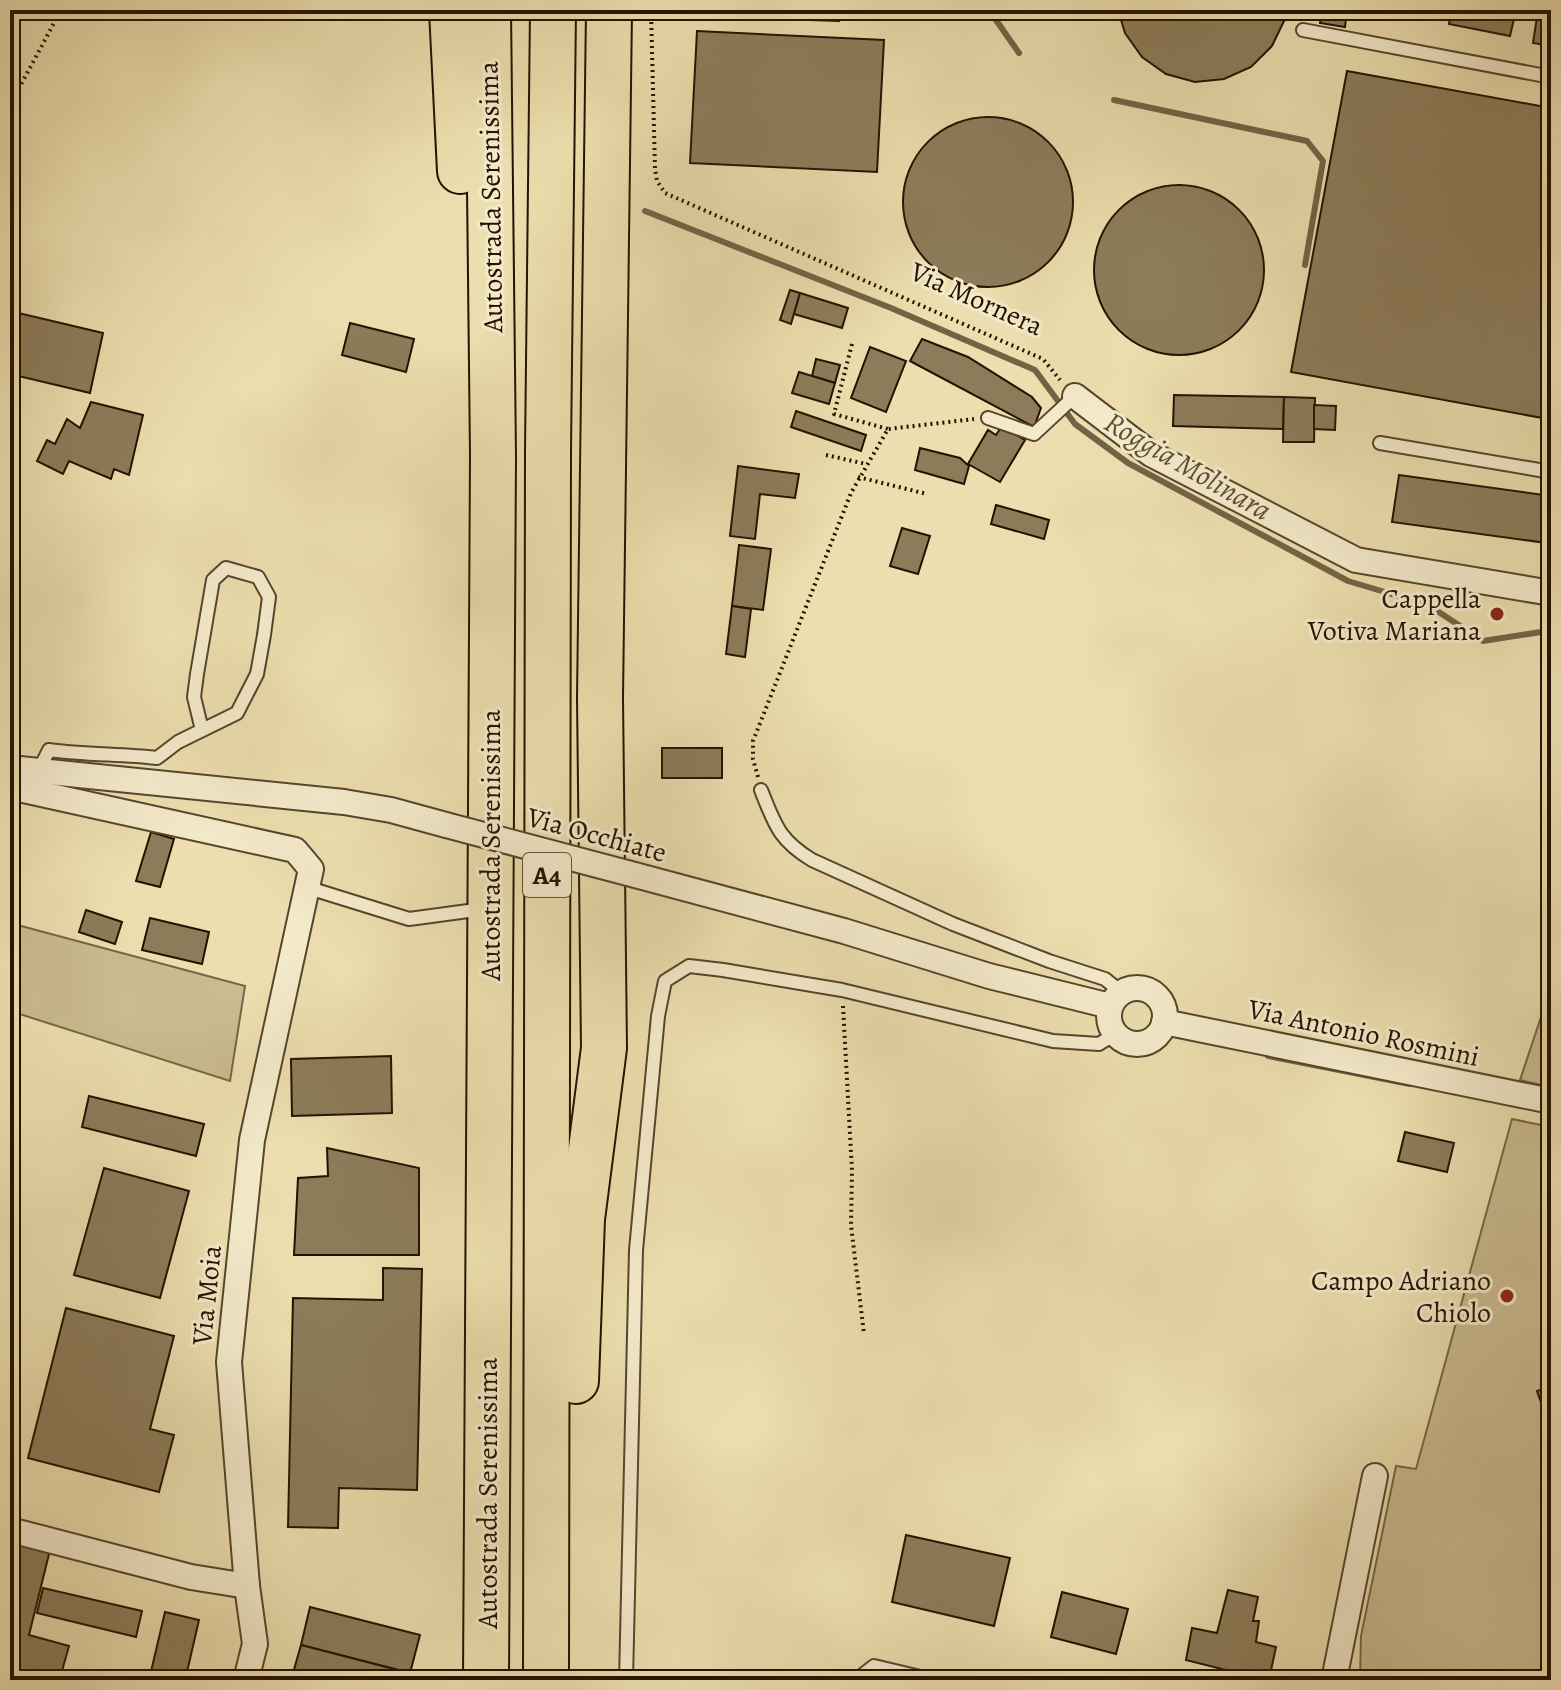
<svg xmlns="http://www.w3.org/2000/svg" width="1561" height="1690" font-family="Alegreya,serif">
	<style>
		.green { fill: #cabb90; stroke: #776648; stroke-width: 2 }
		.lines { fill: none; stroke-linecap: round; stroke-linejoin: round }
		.stream { stroke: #736345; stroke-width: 6 }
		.building { fill: #8c7c5a; stroke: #241200; stroke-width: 2 }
		.lane-casing { stroke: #56452c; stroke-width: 16 }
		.street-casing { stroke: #56452c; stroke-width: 28 }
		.highway-casing { stroke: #241200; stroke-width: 48 }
		.path { stroke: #241200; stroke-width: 4; stroke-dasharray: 2 4; stroke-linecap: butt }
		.lane { stroke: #f3eaca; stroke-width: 12 }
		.street { stroke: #f3eaca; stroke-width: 24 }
		.highway { stroke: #ecdeae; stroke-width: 44 }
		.street-bridge-casing { stroke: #56452c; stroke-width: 28; stroke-linecap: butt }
		.street-bridge { stroke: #f3eaca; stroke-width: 24 }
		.poi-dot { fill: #8f2418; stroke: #f3eaca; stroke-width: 3 }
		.labels { text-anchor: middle; stroke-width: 6; stroke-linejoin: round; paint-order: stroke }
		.shield { fill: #f3eaca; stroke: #62533d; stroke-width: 2 }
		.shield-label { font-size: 26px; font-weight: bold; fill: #241200 }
		.street-label { font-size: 28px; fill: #241200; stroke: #f3eaca }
		.poi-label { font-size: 28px; fill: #241200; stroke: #f3eaca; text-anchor: end }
		.water-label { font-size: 30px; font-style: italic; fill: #5f4f34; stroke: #f3eaca }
	</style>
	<rect width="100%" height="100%" fill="#ecdeae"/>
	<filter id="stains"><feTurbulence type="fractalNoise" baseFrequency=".0025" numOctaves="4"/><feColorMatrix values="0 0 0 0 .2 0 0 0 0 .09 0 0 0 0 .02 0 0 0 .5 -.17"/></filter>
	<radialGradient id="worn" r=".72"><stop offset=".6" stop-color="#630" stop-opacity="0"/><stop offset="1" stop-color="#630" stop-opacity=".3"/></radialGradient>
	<g class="green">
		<polygon points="10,923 245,986 230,1081 10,1011"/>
		<polygon points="1551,987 1551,1087 1520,1080"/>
		<polygon points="1512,1119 1551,1127 1551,1680 1360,1680 1361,1636 1396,1466 1416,1469"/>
	</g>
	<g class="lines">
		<g class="stream">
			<polyline points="989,10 1019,53"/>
			<polyline points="1114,100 1307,141 1323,161 1305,265"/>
			<polyline points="645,211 891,308 1035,370 1075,424 1128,463 1348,581 1428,605 1483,641 1541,632 1551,627"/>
			<polyline points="1268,1056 1410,1084"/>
		</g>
	</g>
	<g class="building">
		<polygon points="721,10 839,10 839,21 721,17"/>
		<polygon points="1118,10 1285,10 1285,19 1272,46 1251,67 1224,79 1195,82 1166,74 1142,57 1125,33"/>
		<polygon points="1322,10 1347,10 1345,27 1320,23"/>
		<polygon points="1451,10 1516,10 1510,36 1449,24"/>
		<polygon points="1538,10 1551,10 1551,46 1533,43"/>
		<polygon points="697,31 884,40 877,172 690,163"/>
		<polygon points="1347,71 1551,108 1551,401 1548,419 1291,372"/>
		<circle cx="988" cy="202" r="85"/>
		<circle cx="1179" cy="270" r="85"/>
		<polygon points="790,290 800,293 791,324 780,320"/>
		<polygon points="800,293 848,308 842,328 794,314"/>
		<polygon points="10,311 103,333 90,393 10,374"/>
		<polygon points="350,323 414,339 406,372 342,355"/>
		<polygon points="922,339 968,357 1032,397 1041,408 1034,427 910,361"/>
		<polygon points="870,347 906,361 886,412 851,398"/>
		<polygon points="816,359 840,365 835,383 812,376"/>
		<polygon points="799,372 835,383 829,404 792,393"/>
		<polygon points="1174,395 1284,397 1283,429 1173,426"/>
		<polygon points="1284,397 1315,398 1314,442 1283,442"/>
		<polygon points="91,402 143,415 129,475 114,469 111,479 69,461 63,474 37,461 47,440 55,444 67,419 80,428"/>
		<polygon points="1314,405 1336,406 1335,430 1314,429"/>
		<polygon points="796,411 866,435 861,451 791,427"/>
		<polygon points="1002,426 1025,440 1000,482 968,464 988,430 996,435"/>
		<polygon points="920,448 960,458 969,466 964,484 915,470"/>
		<polygon points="738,466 799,474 795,498 760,494 755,539 730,536"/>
		<polygon points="1399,475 1551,496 1547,543 1392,522"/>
		<polygon points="996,505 1049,520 1044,539 991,524"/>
		<polygon points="902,528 930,536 918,574 890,566"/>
		<polygon points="739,545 771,549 763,610 732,606"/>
		<polygon points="732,606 751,609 745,657 726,654"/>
		<rect x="662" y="748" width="60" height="30"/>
		<polygon points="151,832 174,839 160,887 136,881"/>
		<polygon points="86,910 122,922 115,944 79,932"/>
		<polygon points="150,918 209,932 202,964 142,950"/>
		<polygon points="391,1056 392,1113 292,1116 291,1059"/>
		<polygon points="89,1096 204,1124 196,1156 82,1127"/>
		<polygon points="1405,1132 1454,1143 1447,1172 1398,1161"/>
		<polygon points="327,1148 419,1168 419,1255 294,1255 298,1178 328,1176"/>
		<polygon points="104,1168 189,1191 160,1298 74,1275"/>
		<polygon points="383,1268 422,1269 417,1490 339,1488 338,1528 288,1527 293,1298 383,1300"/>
		<polygon points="66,1308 174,1336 150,1429 174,1435 159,1492 28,1458"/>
		<polygon points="1551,1386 1551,1403 1542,1405 1537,1391"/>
		<polygon points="906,1535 1010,1558 994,1626 892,1602"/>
		<polygon points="10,1541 50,1550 29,1635 69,1646 62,1671 69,1673 68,1680 10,1680"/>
		<polygon points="43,1588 142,1611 136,1637 37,1613"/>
		<polygon points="1228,1590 1258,1597 1253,1621 1259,1621 1256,1642 1276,1647 1269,1680 1243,1674 1242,1678 1225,1675 1226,1670 1186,1660 1192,1628 1217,1633"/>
		<polygon points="1062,1592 1128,1609 1116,1654 1051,1637"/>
		<polygon points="310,1607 420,1635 410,1673 301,1645"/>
		<polygon points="165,1612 199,1620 187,1672 222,1680 149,1680"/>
		<polygon points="301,1645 433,1679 433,1680 291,1680"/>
	</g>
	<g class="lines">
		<g class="lane-casing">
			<g id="lane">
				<polyline points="1303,30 1551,77"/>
				<polyline points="988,418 1034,434 1075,396"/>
				<polyline points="1380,443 1551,472"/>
				<path d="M39,770L49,750C85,755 121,754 157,758L178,742L237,713L257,674L264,635L269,597L258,577L226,568L213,580L197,674L194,697L202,730"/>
				<path d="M761,790C775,825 779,840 812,860L953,924L1049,961L1105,979L1121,992"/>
				<polyline points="309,888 409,919 483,909"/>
				<polyline points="626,1680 636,1250 658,1016 665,981 689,966 723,970 842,990 1053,1041 1099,1044 1115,1034"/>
				<polyline points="856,1680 874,1666 933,1680"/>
			</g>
		</g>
		<g class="street-casing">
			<g id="street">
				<polyline points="1075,396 1151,454 1356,560 1551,593"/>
				<polyline points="10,768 344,802 391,810 446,825"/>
				<polyline points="10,787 295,850 311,869 252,1140 229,1362 247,1586 255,1644 246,1680"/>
				<polyline points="635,875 844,931 989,976 1110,1006"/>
				<circle cx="1137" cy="1016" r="28"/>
				<polyline points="1164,1022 1551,1101"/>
				<polyline points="10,1530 191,1577 247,1586"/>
				<polyline points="1334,1680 1375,1476"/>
			</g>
		</g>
		<g class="highway-casing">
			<g id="highway">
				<polyline points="452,10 460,171"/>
				<polyline points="576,1381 582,1219 604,1048 600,698 609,10"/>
				<polyline points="486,1680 493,456 488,10"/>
				<polyline points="546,1680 548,451 553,10"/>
			</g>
		</g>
		<g class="path">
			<polyline points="651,10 655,169 657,181 665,193 1043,359 1060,380"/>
			<polyline points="10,105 61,10"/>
			<polyline points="852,344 834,414 888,429"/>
			<polyline points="826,455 866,464"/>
			<polyline points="858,477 927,494"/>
			<polyline points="758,777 753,759 753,741 851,493 888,429 974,419"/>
			<polyline points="843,1006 852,1171 851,1225 864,1334"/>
		</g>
		<use href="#lane" class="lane"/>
		<use href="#street" class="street"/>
		<use href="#highway" class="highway"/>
		<g class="street-bridge-casing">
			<polyline id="street-bridge" points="446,825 635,875"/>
		</g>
		<use href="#street-bridge" class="street-bridge"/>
	</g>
	<g class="poi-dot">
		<circle cx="1497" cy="614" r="8"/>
		<circle cx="1507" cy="1296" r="8"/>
	</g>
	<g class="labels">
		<rect class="shield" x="523" y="853" width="48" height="44" rx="6"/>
		<g class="shield-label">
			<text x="547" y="884">A4</text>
		</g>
		<g class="street-label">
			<text transform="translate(490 197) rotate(-91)" y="10">Autostrada Serenissima</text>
			<text transform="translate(977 298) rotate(24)" y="10">Via Mornera</text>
			<text transform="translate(597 834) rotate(15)" y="10">Via Occhiate</text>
			<text transform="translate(490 845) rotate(-90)" y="10">Autostrada Serenissima</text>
			<text transform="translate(1364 1032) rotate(12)" y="10">Via Antonio Rosmini</text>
			<text transform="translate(206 1295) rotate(-84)" y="10">Via Moia</text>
			<text transform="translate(487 1493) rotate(-90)" y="10">Autostrada Serenissima</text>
		</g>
		<g class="poi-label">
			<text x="1481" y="608">Cappella<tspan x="1481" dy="32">Votiva Mariana</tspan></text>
			<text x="1491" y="1290">Campo Adriano<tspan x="1491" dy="32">Chiolo</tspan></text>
		</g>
		<g class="water-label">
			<text transform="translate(1188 466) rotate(30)" y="10">Roggia Molinara</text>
		</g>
	</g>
	<rect width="1561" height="1690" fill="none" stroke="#ecdeae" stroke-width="40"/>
	<rect x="12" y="12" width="1537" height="1666" fill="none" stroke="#241200" stroke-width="4"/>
	<rect x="20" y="20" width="1521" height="1650" fill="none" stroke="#241200" stroke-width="2"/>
	<rect width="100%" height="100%" filter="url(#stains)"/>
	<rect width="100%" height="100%" fill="url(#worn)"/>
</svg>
